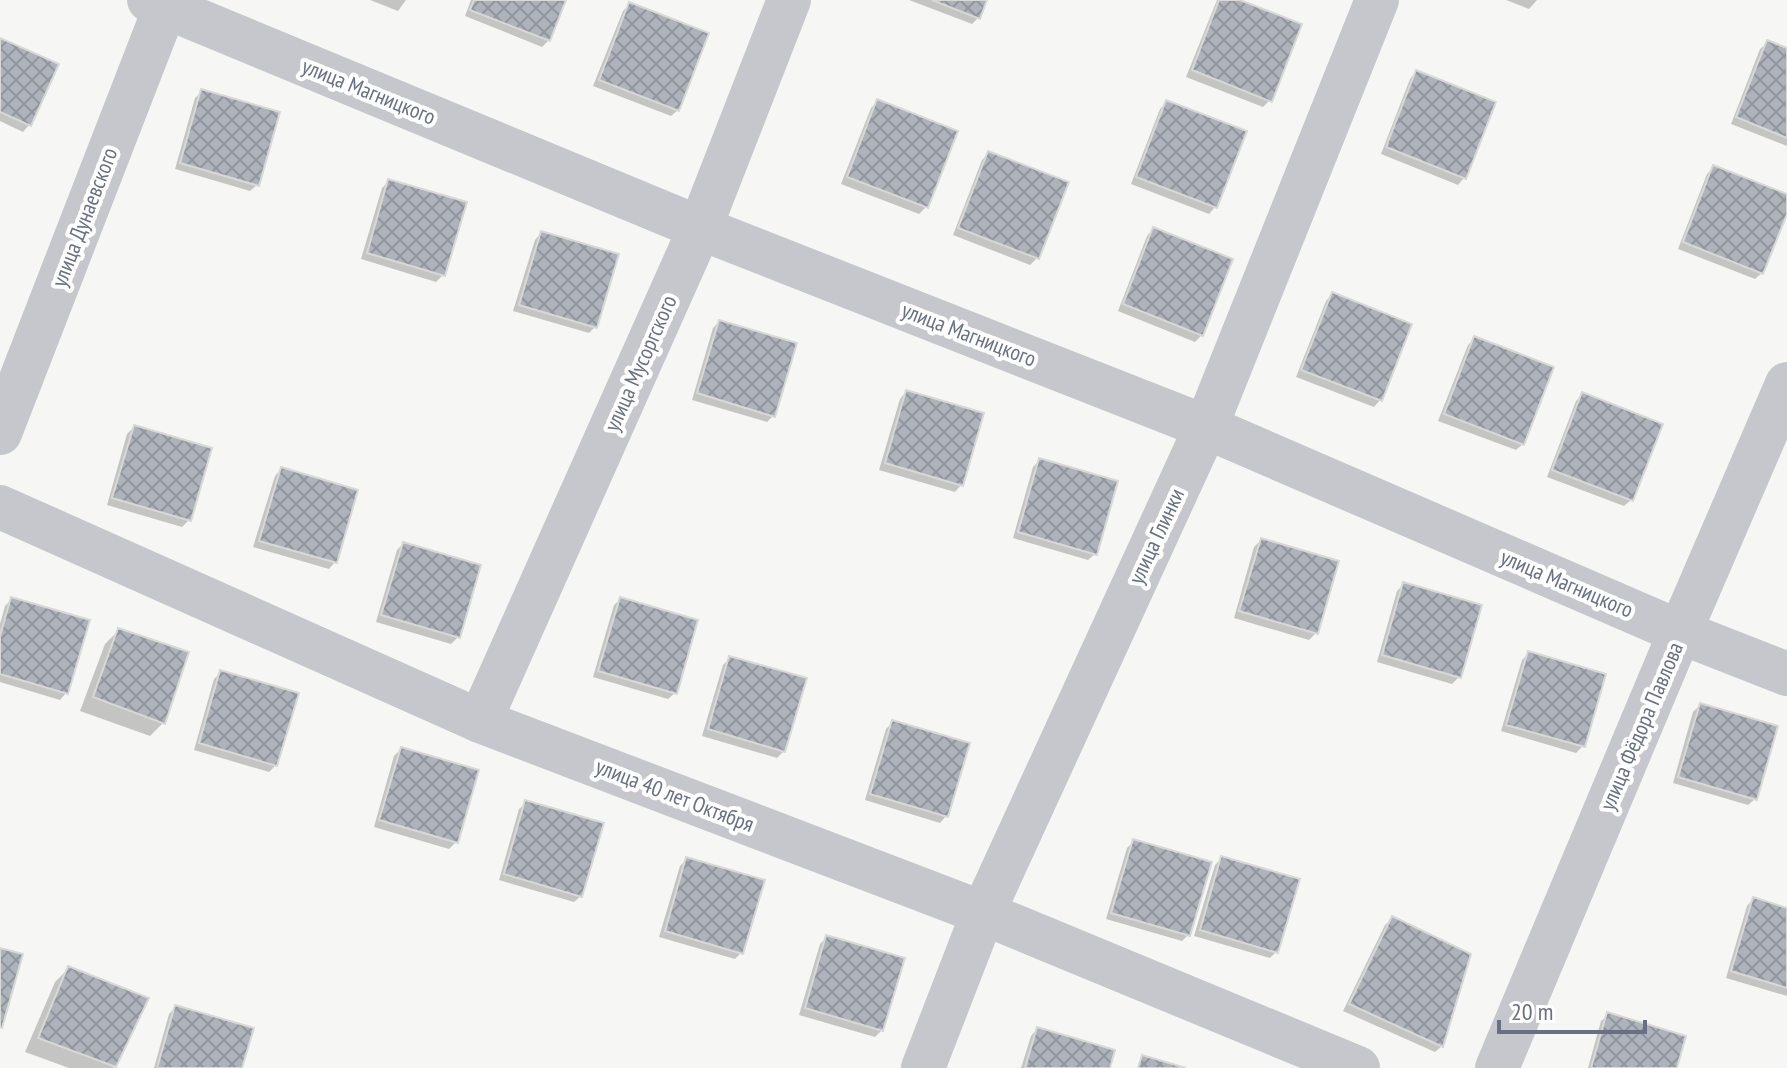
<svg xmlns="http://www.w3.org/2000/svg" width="1787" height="1068" font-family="'PT Sans Narrow',sans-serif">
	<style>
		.shadow { fill: #0003 }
		.building { fill: url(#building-cross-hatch); stroke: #d8d9d7; stroke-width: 2 }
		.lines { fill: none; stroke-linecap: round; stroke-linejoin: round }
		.minor { stroke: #c5c7cc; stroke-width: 44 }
		.labels { text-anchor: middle; stroke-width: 8; stroke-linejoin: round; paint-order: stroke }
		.street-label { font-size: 22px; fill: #677084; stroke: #fff }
	</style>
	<defs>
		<pattern id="building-cross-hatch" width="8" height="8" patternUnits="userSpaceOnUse" patternTransform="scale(2)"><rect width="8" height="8" fill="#aeb2ba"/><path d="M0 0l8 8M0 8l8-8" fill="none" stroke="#91959d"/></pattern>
	</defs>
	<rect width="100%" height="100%" fill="#f6f7f4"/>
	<g class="shadow">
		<polygon points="370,0 406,0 398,11"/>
		<polygon points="471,0 564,0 549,40 542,47 465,16"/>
		<polygon points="909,0 985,0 978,18 972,24"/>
		<polygon points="1217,0 1235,0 1270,100 1263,107 1186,77"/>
		<polygon points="1506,0 1537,0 1529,9"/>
		<polygon points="630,4 678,110 671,116 593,86 623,11"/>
		<polygon points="0,40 29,125 23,132 0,121"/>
		<polygon points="1767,43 1787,50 1787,146 1731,124 1760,49"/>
		<polygon points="1416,72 1464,178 1458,185 1381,154 1410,79"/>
		<polygon points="202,92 257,185 250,191 175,169 195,98"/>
		<polygon points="878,101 926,207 919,214 841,184 871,108"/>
		<polygon points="1167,102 1215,207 1209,214 1131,184 1160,109"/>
		<polygon points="989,153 1037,258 1030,265 953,235 982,160"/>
		<polygon points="1714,167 1787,196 1787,208 1762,273 1755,279 1678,249 1707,174"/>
		<polygon points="389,181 443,275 436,282 361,259 382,188"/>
		<polygon points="1153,229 1202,335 1195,342 1118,311 1147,236"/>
		<polygon points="541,233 595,327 589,333 513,311 535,240"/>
		<polygon points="1332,294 1380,400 1374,407 1296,377 1326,301"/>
		<polygon points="719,322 773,416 767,422 692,400 713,328"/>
		<polygon points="1475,338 1523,444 1516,450 1438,421 1468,345"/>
		<polygon points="906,392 961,485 955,492 879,470 900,399"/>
		<polygon points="1583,394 1631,500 1624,506 1547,477 1576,401"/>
		<polygon points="134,427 189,520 182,527 107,505 127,434"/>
		<polygon points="1040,460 1095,554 1088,560 1013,538 1033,467"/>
		<polygon points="281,469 335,562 329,569 253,547 275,476"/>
		<polygon points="1261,540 1316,633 1309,640 1234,618 1254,547"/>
		<polygon points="403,544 458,637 451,644 376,622 397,550"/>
		<polygon points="1404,584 1479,606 1459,677 1452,684 1377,662 1397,591"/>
		<polygon points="12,599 66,693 60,700 0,682 0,624 5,606"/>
		<polygon points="621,599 675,693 668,699 593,677 614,605"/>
		<polygon points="119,630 163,723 150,736 80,711 105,644"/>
		<polygon points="1529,653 1583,746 1576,753 1501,731 1522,660"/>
		<polygon points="730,658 784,751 777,758 702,736 723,665"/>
		<polygon points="221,672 276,765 269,772 194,750 214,679"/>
		<polygon points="1700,705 1755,799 1748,805 1673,783 1693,712"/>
		<polygon points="892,723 946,816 940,823 865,800 886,729"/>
		<polygon points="401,749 456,842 449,849 374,827 394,756"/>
		<polygon points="526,803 581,896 574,902 499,880 519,809"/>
		<polygon points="1134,841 1188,935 1182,941 1106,919 1127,848"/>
		<polygon points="1222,858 1276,952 1270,958 1194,936 1215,865"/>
		<polygon points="687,859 741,953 735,959 659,937 680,866"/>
		<polygon points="1753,899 1787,910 1787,996 1726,978 1747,906"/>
		<polygon points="1392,919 1442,1046 1435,1052 1343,1011 1385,925"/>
		<polygon points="827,937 882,1030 875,1037 799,1015 820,944"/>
		<polygon points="69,968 115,1066 113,1068 69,1068 25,1052 55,982"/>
		<polygon points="176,1007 240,1068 154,1068 169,1014"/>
		<polygon points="1608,1015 1674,1068 1588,1068 1601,1021"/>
		<polygon points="1037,1029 1108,1068 1021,1068 1031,1036"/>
	</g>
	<g class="building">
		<polygon points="474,0 566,0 550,41 470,10"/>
		<polygon points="932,0 987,0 980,19"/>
		<polygon points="1219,0 1240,0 1302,24 1272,102 1192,70"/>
		<polygon points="629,2 709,33 679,111 599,80"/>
		<polygon points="0,38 59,64 31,126 0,112"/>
		<polygon points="1767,40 1787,48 1787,138 1736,117"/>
		<polygon points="1416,70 1496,102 1466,179 1386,147"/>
		<polygon points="201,89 280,112 259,186 180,163"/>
		<polygon points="877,99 958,131 928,208 847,177"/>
		<polygon points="1166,100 1247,131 1217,208 1136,177"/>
		<polygon points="988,151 1069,182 1039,259 958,228"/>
		<polygon points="1713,165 1787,194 1787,214 1763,274 1683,242"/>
		<polygon points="388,179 467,202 445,276 367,253"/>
		<polygon points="1153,227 1233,259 1203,336 1123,304"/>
		<polygon points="541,231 619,254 597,328 519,305"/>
		<polygon points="1332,292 1412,324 1382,401 1301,370"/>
		<polygon points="719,320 797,343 775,417 697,393"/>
		<polygon points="1474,336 1554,367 1524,445 1444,414"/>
		<polygon points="906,390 984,413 963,486 885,463"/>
		<polygon points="1582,392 1663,424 1633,501 1552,470"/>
		<polygon points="134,425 212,448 191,521 112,498"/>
		<polygon points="1039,458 1118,481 1097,555 1018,532"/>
		<polygon points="281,467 358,490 337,563 259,541"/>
		<polygon points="1261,538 1339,561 1318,634 1239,611"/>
		<polygon points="403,542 481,565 460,638 381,615"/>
		<polygon points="1403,582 1482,605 1461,678 1382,655"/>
		<polygon points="11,597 90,620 68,694 0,674 0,636"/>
		<polygon points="620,597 698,620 677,694 598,671"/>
		<polygon points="118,628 189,652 165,724 93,697"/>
		<polygon points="1528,651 1606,674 1585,747 1506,725"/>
		<polygon points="729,656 807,678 785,752 708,729"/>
		<polygon points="220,670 299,693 277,766 199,743"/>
		<polygon points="1700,703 1778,726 1757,800 1678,777"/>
		<polygon points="892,720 970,743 948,817 870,794"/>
		<polygon points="401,747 479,770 458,843 379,820"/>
		<polygon points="525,800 604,823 582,897 504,874"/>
		<polygon points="1133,839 1212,862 1190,936 1111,913"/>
		<polygon points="1221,856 1300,879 1278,953 1200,930"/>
		<polygon points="686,857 765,880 743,954 665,931"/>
		<polygon points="1753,897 1787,908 1787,988 1731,971"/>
		<polygon points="1392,916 1471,954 1443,1047 1349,1004"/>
		<polygon points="826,935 905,958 883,1031 805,1008"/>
		<polygon points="0,948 23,954 2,1028 0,1027"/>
		<polygon points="68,966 149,998 116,1067 38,1038"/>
		<polygon points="175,1005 254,1028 242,1068 157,1068"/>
		<polygon points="1607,1012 1686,1036 1677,1068 1591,1068"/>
		<polygon points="1037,1027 1115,1050 1110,1068 1025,1068"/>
		<polygon points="1142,1055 1186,1068 1138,1068"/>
	</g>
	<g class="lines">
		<g class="minor">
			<polyline points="149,0 700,228 1206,427 1680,632 1787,674"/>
			<polyline points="0,433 168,0"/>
			<polyline points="0,507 480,721 983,913 1358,1068"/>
			<polyline points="480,721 700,228 789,0"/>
			<polyline points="923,1068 983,913 1206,427 1377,0"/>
			<polyline points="1497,1068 1680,632 1787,384"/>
		</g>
	</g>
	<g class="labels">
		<g class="street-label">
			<text transform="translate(369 91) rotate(22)" y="8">улица Магницкого</text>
			<text transform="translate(84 217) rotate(-69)" y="8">улица Дунаевского</text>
			<text transform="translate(969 334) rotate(21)" y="8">улица Магницкого</text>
			<text transform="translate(640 363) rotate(-66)" y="8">улица Мусоргского</text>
			<text transform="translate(1156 536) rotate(-65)" y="8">улица Глинки</text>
			<text transform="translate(1567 583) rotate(23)" y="8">улица Магницкого</text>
			<text transform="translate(1641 726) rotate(-67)" y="8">улица Фёдора Павлова</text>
			<text transform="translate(675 795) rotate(21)" y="8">улица 40 лет Октября</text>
		</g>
	</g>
	<path d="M1499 1020v12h146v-12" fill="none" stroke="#677084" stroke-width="4"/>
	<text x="1511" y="1020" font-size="24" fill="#677084" stroke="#ffffff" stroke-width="6" paint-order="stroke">20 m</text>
</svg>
